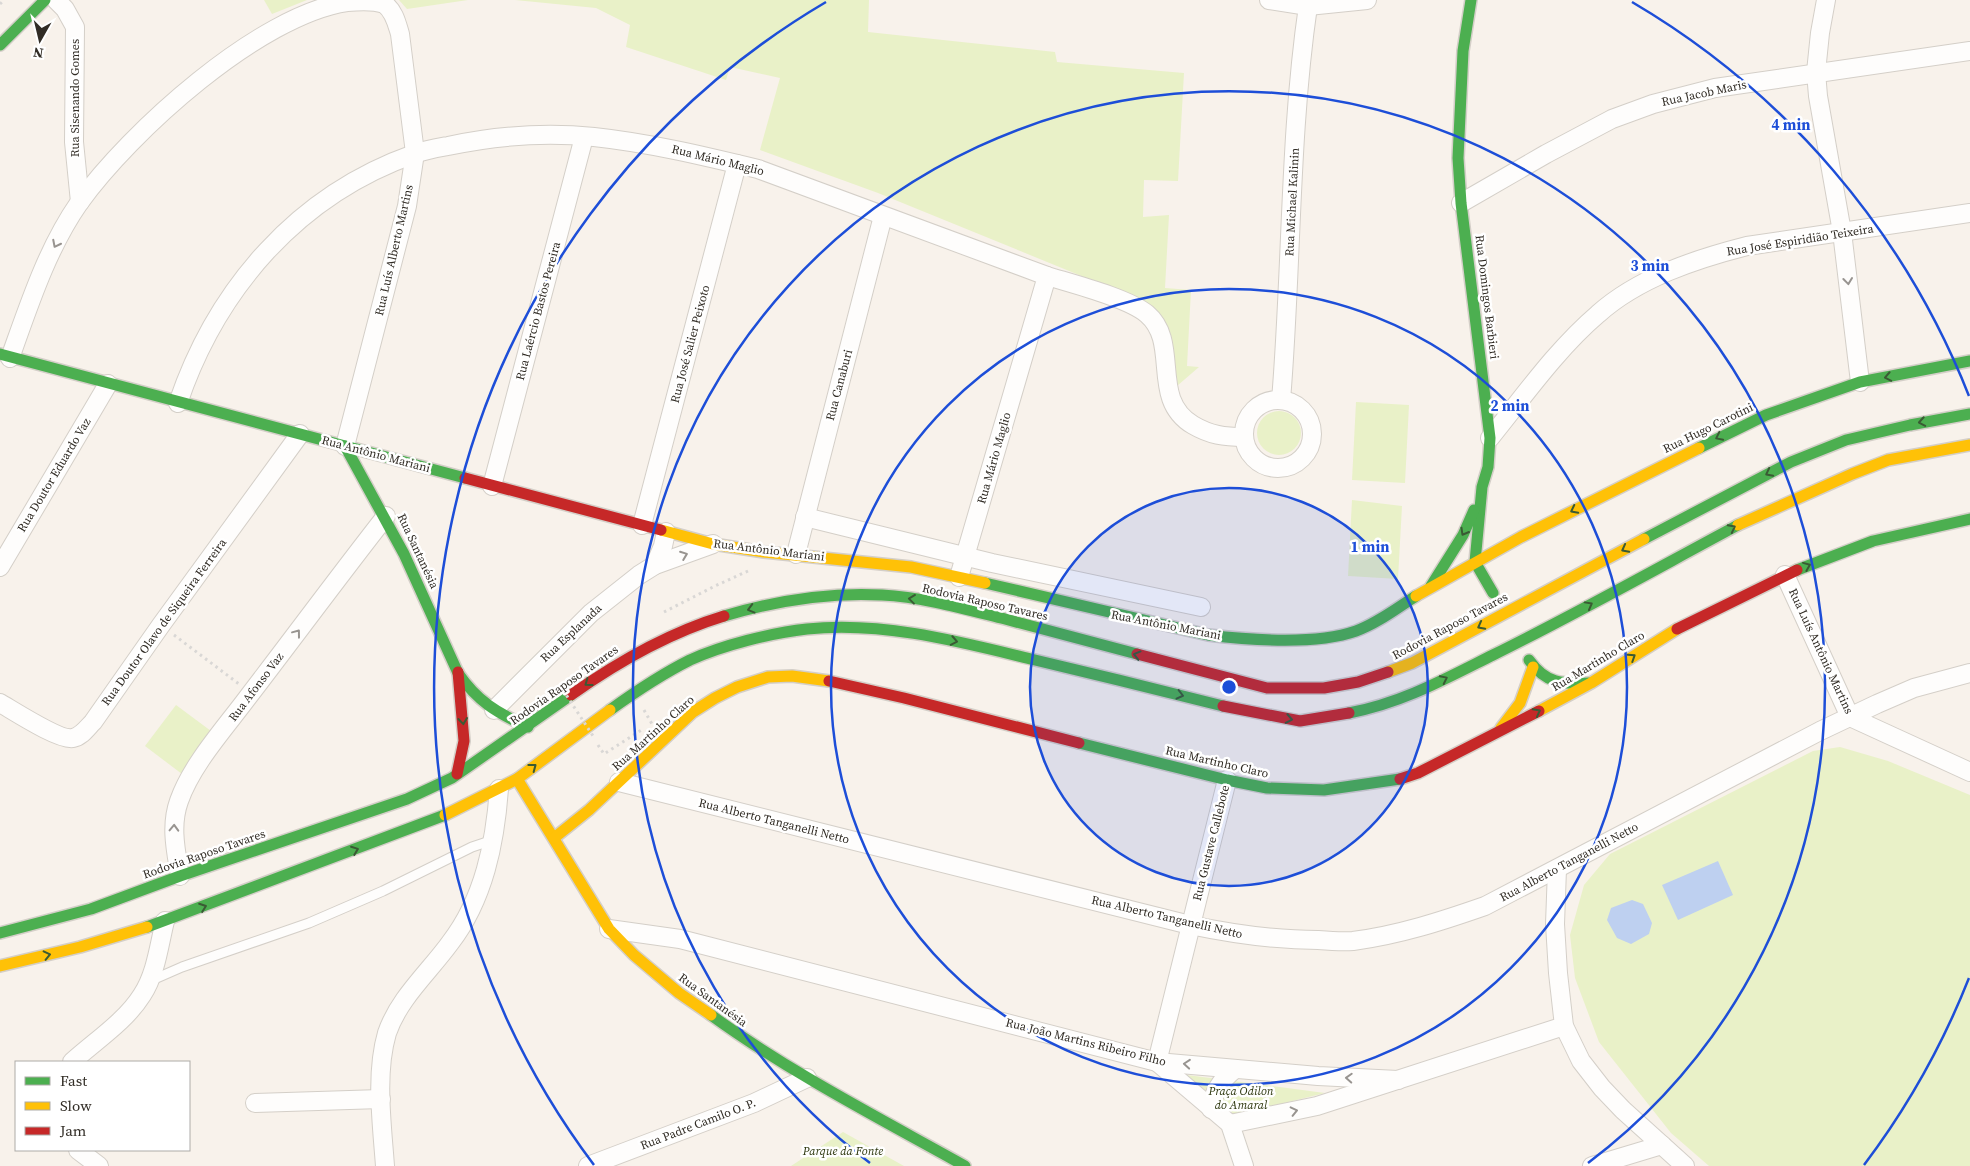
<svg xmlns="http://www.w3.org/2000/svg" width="1970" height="1166" font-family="'Source Serif 4',serif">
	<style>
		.green { fill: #e9f1c8 }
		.water { fill: #bed0f0 }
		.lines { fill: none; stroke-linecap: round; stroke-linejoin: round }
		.lane-casing { stroke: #d4cfc8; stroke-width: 11 }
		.street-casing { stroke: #d4cfc8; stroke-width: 20 }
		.fast-casing { stroke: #d4cfc8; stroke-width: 14 }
		.slow-casing { stroke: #d4cfc8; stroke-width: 14 }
		.jam-casing { stroke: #d4cfc8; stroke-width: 14 }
		.path { stroke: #d9d7d5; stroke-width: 3; stroke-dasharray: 2.5 4; stroke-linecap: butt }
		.lane { stroke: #fefdfc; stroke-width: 9 }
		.street { stroke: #fefdfc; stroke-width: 18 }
		.fast { stroke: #4caf50; stroke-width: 11 }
		.slow { stroke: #ffc107; stroke-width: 11 }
		.jam { stroke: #c62828; stroke-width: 11 }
		.path-bridge { stroke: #d9d7d5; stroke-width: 3; stroke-dasharray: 2.5 4; stroke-linecap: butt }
		.oneway { stroke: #989490 }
		.oneway2 { stroke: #3a5a34 }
		.ring { fill: none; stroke: #1d4ed8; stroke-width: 2.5 }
		.labels { text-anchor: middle; stroke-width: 5; stroke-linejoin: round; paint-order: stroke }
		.street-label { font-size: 12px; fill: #312c25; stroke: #fff }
		.park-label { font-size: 12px; font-style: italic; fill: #2d370e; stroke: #fff }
		.centre { fill: #1d4ed8; stroke: #fff; stroke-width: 2.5 }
		.ring-label { font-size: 15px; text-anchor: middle; font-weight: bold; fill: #1d4ed8; stroke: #fff; stroke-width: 5; stroke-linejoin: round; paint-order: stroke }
	</style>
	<rect width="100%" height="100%" fill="#f8f2eb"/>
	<g class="green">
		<polygon points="264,0 307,0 272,14"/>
		<polygon points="399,0 468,0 407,9"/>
		<polygon points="515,0 869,0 868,32 1055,52 1057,62 1184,73 1178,181 1144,180 1143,217 1169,215 1165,288 1191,290 1187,366 1199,367 1177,386 1174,380 1167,338 1128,295 878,193 760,150 780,78 730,67 726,80 626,47 630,25 596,8"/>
		<polygon points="1356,402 1409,405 1405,483 1352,480"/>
		<circle cx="1279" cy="433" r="22"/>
		<polygon points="1352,500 1402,506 1398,579 1348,576"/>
		<polygon points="176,705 211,731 192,756 182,774 145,746"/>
		<polygon points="1840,747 1888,761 1970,795 1970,1166 1709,1166 1671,1133 1599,1042 1575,978 1570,935 1584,885 1610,854 1813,751"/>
		<polygon points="1187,1075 1325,1093 1235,1115"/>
		<polygon points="843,1132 904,1166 791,1166"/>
	</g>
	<g class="water">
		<polygon points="1718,861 1733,895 1678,920 1662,885"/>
		<polygon points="1632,900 1643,904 1652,923 1649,934 1631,944 1617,938 1607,920 1611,908"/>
	</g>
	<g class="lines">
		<g class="lane-casing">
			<polyline id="lane" points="150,981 182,967 309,923 383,891 472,847 493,840"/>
		</g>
		<g class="street-casing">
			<g id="street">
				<polyline points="56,0 65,9 75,27 74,142 80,202"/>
				<polyline points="1269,0 1308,6 1367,0"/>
				<polyline points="1826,0 1820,33 1816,72 1818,96 1842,232 1860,382"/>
				<polyline points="1461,203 1546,154 1612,119 1653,104 1715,88 1970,51"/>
				<path d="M1047,276C1073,284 1128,298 1147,314C1181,343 1149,399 1193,425C1210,435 1224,437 1244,437"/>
				<path d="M10,358C29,305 47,249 79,203C130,132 259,15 347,2C358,1 374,0 384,4C394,10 397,24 400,34L415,153L407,206L345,446"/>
				<circle cx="1278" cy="434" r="34"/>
				<path d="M1281,400C1292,269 1289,136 1308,6"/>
				<path d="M178,403C217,288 298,195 414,154C425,150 437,148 448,146C495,136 545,132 594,137C650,143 704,156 758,169L1047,276L959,577"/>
				<path d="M1490,438C1524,396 1557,349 1598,314C1638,278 1696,259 1747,246L1970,213"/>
				<polyline points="492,486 584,137"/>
				<polyline points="805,517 992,563 1201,607"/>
				<polyline points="642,525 737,164"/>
				<polyline points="796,554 883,216"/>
				<polyline points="655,565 663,546 666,532"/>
				<polyline points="0,567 108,384"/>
				<polyline points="1785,575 1850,717 1970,772"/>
				<path d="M0,703C14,711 60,741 73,738C82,736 87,728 93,722L161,625L300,434"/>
				<polyline points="494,710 591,613 639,575 655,565 713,544"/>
				<path d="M619,782L1190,925C1233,934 1275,940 1318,940C1330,941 1342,942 1353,941C1399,935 1442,921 1485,906L1820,731L1877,704L1914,688L1970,673"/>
				<polyline points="1557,869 1555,924 1558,973 1564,1026 1581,1061 1602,1088 1623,1110 1685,1166"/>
				<path d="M180,876C176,851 170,826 179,801C192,764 225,728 248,697C294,637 339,576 386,516"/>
				<polyline points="609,929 680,939 1157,1062 1318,1076 1398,1080"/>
				<path d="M72,1062C95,1041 125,1022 142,995C156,974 159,945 165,921"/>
				<polyline points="1157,1062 1227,780"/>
				<polyline points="1157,1062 1230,1124 1244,1166"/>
				<polyline points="255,1103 381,1099"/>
				<path d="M1211,1109C1213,1091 1222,1079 1235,1069"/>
				<polyline points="1230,1124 1317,1106 1564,1026"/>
				<polyline points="78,1150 99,1166"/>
				<path d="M385,1166C382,1124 375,1074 387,1033C399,998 429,972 450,943C484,899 495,843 499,789"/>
				<polyline points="588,1166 754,1103 807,1078"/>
				<polyline points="1592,1166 1662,1145"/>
			</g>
		</g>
		<g class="fast-casing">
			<g id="fast">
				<polyline points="1471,0 1463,51 1458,158 1461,203 1490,438 1488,467 1482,487 1475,562 1493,593"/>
				<polyline points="0,45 45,0"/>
				<polyline points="0,354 465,478"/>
				<path d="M345,446L404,554L458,673C477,701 497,713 528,727"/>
				<polyline points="1699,448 1766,415 1860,382 1970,361"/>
				<polyline points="1644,539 1791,462 1846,440 1910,425 1970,414"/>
				<polyline points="1797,570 1873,541 1970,519"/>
				<path d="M985,583L1208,635C1250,640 1316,645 1356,631C1378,623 1397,608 1416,596"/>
				<polyline points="1431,586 1463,535 1474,510"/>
				<path d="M724,616C775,601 829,592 882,595C923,597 965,609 1005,619C1049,631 1093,642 1137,654"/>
				<path d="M1529,660C1546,684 1562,684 1589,683"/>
				<path d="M610,710C635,692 662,674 690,660C723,645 771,633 807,629C884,621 961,642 1035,660C1098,675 1160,690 1223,706"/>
				<path d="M1349,713C1402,703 1445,679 1493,655C1576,614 1656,569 1738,525"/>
				<polyline points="1079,743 1227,780 1267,788 1324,790 1400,779"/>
				<polyline points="147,927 445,815"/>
				<polyline points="0,933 91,909 180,876 407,799 452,778 571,695"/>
				<path d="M711,1015C791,1073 879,1118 965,1166"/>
			</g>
		</g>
		<g class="slow-casing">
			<g id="slow">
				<polyline points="1738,525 1852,474 1888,460 1970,445"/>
				<polyline points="661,530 713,544 764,552 911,567 985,583"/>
				<polyline points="1416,596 1521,537 1699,448"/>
				<polyline points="1388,672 1412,663 1644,539"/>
				<polyline points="1539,711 1591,683 1677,629"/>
				<polyline points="1501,728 1520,703 1533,667"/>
				<polyline points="517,779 609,929 634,955 679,993 711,1015"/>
				<polyline points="445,815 517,779 610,710"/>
				<polyline points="554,838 589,810 693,712 715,698 737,687 768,677 792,676 829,681"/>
				<polyline points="0,966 80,947 147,927"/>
			</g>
		</g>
		<g class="jam-casing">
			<g id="jam">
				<polyline points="465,478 661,530"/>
				<polyline points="1677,629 1797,570"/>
				<polyline points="1137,654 1267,688 1324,688 1358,682 1388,672"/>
				<polyline points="829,681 904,698 1079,743"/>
				<path d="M571,695C619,661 668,633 724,616"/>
				<polyline points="1223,706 1300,721 1349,713"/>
				<polyline points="457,774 464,741 458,672"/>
				<polyline points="1400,779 1418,773 1539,711"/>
			</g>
		</g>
		<g class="path">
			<polyline points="0,4 4,0"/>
			<polyline points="664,612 715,586 748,571"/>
			<polyline points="174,635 239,684"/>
			<polyline points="644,710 652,724"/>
			<polyline points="598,745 604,754 643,729"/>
		</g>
		<use href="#lane" class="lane"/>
		<use href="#street" class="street"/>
		<use href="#fast" class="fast"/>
		<use href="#slow" class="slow"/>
		<use href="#jam" class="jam"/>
		<polyline class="path-bridge" points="563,690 595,739"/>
	</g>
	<defs><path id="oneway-chevron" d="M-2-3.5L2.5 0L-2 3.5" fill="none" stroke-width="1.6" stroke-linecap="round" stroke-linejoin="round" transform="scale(1.25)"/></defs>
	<g class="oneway">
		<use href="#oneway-chevron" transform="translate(56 244) rotate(117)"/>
		<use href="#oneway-chevron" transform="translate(1848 281) rotate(83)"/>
		<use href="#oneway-chevron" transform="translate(684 555) rotate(-21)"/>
		<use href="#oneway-chevron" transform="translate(297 633) rotate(-53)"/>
		<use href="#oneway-chevron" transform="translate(174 828) rotate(-88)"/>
		<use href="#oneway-chevron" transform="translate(1187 1064) rotate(-175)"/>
		<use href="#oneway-chevron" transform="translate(1349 1078) rotate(-177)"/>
		<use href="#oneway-chevron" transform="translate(1294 1111) rotate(-13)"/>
	</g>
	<g class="oneway2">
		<use href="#oneway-chevron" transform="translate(1888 377) rotate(169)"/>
		<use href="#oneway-chevron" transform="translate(1922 422) rotate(170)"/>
		<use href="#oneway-chevron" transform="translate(1719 437) rotate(154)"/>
		<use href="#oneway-chevron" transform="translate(1769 473) rotate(153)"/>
		<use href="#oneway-chevron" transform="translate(1574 510) rotate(153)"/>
		<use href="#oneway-chevron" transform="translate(1732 528) rotate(-27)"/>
		<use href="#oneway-chevron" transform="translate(1464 532) rotate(120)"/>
		<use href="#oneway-chevron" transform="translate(1625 549) rotate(152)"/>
		<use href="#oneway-chevron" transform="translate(1807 566) rotate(-22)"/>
		<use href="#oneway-chevron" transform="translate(912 599) rotate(-173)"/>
		<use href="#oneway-chevron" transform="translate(1589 605) rotate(-29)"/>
		<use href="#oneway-chevron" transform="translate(751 609) rotate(165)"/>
		<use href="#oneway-chevron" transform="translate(1481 626) rotate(152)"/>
		<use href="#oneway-chevron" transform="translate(954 641) rotate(11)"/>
		<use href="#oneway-chevron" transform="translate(1137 655) rotate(-165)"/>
		<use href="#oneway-chevron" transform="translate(1632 657) rotate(-33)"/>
		<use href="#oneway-chevron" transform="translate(1444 679) rotate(-26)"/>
		<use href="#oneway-chevron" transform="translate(588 683) rotate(144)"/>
		<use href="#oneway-chevron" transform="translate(1180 695) rotate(14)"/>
		<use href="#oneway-chevron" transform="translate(1537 712) rotate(-28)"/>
		<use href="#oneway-chevron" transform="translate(1289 719) rotate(11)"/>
		<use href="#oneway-chevron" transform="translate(463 721) rotate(83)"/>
		<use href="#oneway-chevron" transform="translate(533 767) rotate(-37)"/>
		<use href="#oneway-chevron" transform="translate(355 850) rotate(-21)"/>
		<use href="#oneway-chevron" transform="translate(203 907) rotate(-20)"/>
		<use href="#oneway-chevron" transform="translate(47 955) rotate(-13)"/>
	</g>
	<circle cx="1229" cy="687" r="199" fill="#1d4ed8" fill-opacity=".12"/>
	<g class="ring">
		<circle cx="1229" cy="687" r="199"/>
		<circle cx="1229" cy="687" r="398"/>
		<path d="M870 1163A596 596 0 1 1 1588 1163"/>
		<path d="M1969 978A795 795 0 0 1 1864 1165M594 1165A795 795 0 0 1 826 2M1632 2A795 795 0 0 1 1969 396"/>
	</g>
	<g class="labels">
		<g class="street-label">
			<text transform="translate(1704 93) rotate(-12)" y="4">Rua Jacob Maris</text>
			<text transform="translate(75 98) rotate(-90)" y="4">Rua Sisenando Gomes</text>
			<text transform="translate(718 160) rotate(14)" y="4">Rua Mário Maglio</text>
			<text transform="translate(1292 202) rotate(-87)" y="4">Rua Michael Kalinin</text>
			<text transform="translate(1800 240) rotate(-9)" y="4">Rua José Espiridião Teixeira</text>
			<text transform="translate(394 250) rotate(-77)" y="4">Rua Luís Alberto Martins</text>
			<text transform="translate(1487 297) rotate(83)" y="4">Rua Domingos Barbieri</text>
			<text transform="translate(538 311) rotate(-75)" y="4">Rua Laércio Bastos Pereira</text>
			<text transform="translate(690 344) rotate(-75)" y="4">Rua José Salier Peixoto</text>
			<text transform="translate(839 385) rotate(-75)" y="4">Rua Canaburi</text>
			<text transform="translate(1708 428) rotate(-26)" y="4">Rua Hugo Carotini</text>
			<text transform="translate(376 454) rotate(15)" y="4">Rua Antônio Mariani</text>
			<text transform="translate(994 458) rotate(-74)" y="4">Rua Mário Maglio</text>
			<text transform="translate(54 475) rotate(-59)" y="4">Rua Doutor Eduardo Vaz</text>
			<text transform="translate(769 550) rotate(7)" y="4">Rua Antônio Mariani</text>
			<text transform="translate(418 551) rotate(65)" y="4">Rua Santanésia</text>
			<text transform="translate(985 602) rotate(13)" y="4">Rodovia Raposo Tavares</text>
			<text transform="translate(164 622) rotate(-54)" y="4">Rua Doutor Olavo de Siqueira Ferreira</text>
			<text transform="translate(1166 625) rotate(11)" y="4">Rua Antônio Mariani</text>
			<text transform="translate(1450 626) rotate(-28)" y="4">Rodovia Raposo Tavares</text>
			<text transform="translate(571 633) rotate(-43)" y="4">Rua Esplanada</text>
			<text transform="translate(1821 651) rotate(65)" y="4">Rua Luís Antônio Martins</text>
			<text transform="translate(1598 661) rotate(-31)" y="4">Rua Martinho Claro</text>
			<text transform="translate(564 685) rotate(-35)" y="4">Rodovia Raposo Tavares</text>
			<text transform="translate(256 687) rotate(-53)" y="4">Rua Afonso Vaz</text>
			<text transform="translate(653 733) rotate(-42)" y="4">Rua Martinho Claro</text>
			<text transform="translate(1217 762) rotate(13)" y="4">Rua Martinho Claro</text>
			<text transform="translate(774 821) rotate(14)" y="4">Rua Alberto Tanganelli Netto</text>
			<text transform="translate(1211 843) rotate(-76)" y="4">Rua Gustave Callebote</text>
			<text transform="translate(204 854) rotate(-19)" y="4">Rodovia Raposo Tavares</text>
			<text transform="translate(1569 862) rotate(-28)" y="4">Rua Alberto Tanganelli Netto</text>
			<text transform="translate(1167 917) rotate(13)" y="4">Rua Alberto Tanganelli Netto</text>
			<text transform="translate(713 1000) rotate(36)" y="4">Rua Santanésia</text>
			<text transform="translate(1086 1042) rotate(14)" y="4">Rua João Martins Ribeiro Filho</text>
			<text transform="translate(698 1124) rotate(-21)" y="4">Rua Padre Camilo O. P.</text>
		</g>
		<g class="park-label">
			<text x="1241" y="1095">Praça Odilon<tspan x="1241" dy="14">do Amaral</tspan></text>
			<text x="843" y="1155">Parque da Fonte</text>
		</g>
	</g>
	<circle cx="1229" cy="687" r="8" class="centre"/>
	<g class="ring-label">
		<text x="1791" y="130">4 min</text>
		<text x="1650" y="271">3 min</text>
		<text x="1510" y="411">2 min</text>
		<text x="1370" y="552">1 min</text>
	</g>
	<rect x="15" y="1061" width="175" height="90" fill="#ffffff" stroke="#adaba8"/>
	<rect x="25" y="1077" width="25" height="8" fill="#4caf50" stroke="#adaba8"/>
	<text x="60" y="1086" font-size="15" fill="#312c25">Fast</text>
	<rect x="25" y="1102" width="25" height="8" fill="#ffc107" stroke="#adaba8"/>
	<text x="60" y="1111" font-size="15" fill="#312c25">Slow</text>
	<rect x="25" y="1127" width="25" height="8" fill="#c62828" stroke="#adaba8"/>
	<text x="60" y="1136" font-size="15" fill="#312c25">Jam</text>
	<g transform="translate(40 40) rotate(188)" stroke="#ffffff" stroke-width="4" paint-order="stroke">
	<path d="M0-4L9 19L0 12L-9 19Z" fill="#312c25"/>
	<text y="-8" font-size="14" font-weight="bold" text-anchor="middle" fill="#312c25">N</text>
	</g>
</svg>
